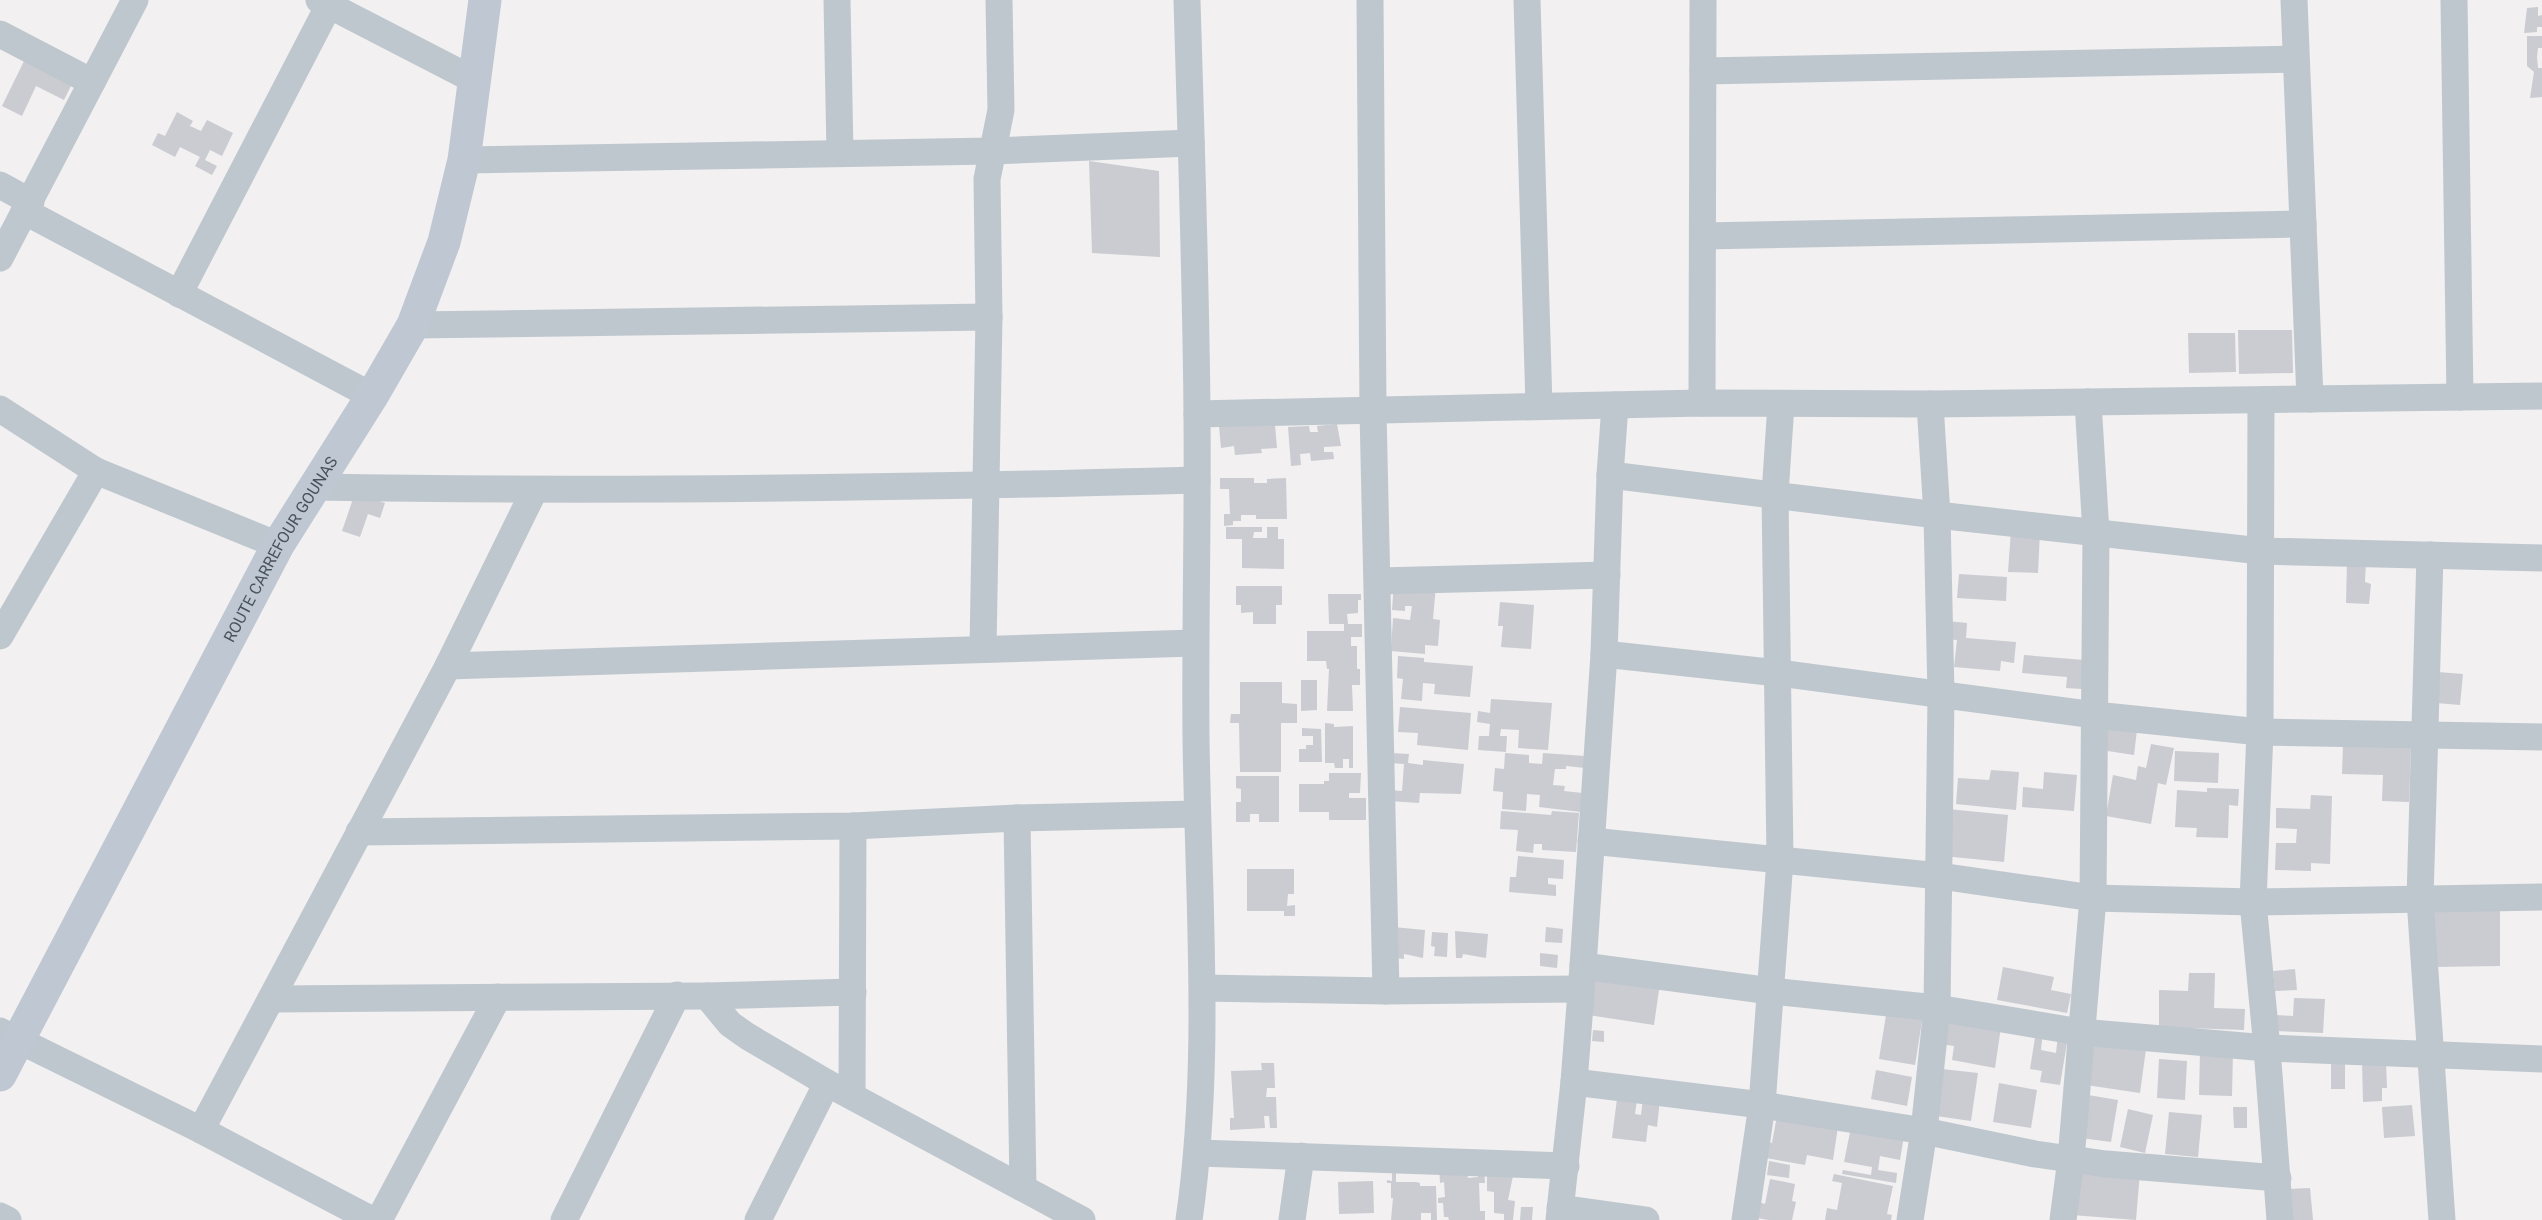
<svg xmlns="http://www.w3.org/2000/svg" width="2542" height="1220" font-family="Roboto,sans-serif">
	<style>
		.building { fill: #caccd2 }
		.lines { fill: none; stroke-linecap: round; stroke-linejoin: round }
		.minor { stroke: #bec7ce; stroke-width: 27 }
		.secondary { stroke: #bec7d2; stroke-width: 33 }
		.labels { text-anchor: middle; stroke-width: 4.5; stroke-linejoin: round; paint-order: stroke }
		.street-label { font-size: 16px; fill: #48525c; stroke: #fff }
	</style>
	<rect width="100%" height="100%" fill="#f2f0f0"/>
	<g class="building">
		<polygon points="2538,7 2538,16 2542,15 2542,27 2537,27 2537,32 2524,33 2527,8"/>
		<polygon points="2527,36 2542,36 2542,48 2538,48 2537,57 2538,68 2542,68 2542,97 2530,98 2534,72 2527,66"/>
		<polygon points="26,57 74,80 64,100 36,86 22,116 2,106"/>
		<polygon points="177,112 193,121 190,126 201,131 207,120 233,133 222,156 210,150 205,160 217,166 212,175 195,166 200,157 180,147 175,157 152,145 158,133 165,136"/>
		<polygon points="1089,161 1159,171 1160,257 1092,253"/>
		<polygon points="2238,330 2292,330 2293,373 2239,374"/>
		<polygon points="2188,333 2235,333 2236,372 2189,373"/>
		<polygon points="1261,423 1261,426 1275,425 1277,448 1261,449 1262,453 1235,455 1234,446 1221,448 1219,426"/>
		<polygon points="1337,424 1341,446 1324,447 1324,452 1333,452 1334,459 1311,461 1310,453 1300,454 1301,465 1291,466 1288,427 1309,426 1310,432 1318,432 1317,426"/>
		<polygon points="1220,478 1254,478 1254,483 1267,483 1267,479 1286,478 1287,519 1256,519 1256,515 1241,515 1241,521 1233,521 1233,525 1224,526 1224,514 1230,514 1229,489 1220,489"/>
		<polygon points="355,493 385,503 380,518 368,514 360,537 342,531"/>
		<polygon points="1226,527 1262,527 1262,532 1254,532 1253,538 1267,538 1267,527 1278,527 1278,539 1284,539 1284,569 1242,568 1242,539 1226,539"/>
		<polygon points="2011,530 2040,531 2038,573 2008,572"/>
		<polygon points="2347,561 2366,561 2365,582 2371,584 2369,604 2346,603"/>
		<polygon points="1959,574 2007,577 2006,601 1957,598"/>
		<polygon points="1394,582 1436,585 1433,619 1440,620 1438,646 1425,645 1425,654 1391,651 1393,618 1410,620 1412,606 1405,606 1405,611 1392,610"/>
		<polygon points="1236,586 1282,586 1282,605 1276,605 1276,624 1253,624 1253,612 1241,613 1241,605 1236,605"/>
		<polygon points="1328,594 1361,594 1361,600 1358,600 1358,613 1347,614 1348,624 1362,624 1362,637 1351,637 1351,646 1357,646 1357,669 1360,669 1360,685 1352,685 1353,711 1327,711 1329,669 1327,669 1326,661 1307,661 1307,631 1344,631 1344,624 1329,624"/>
		<polygon points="1500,602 1534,605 1531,649 1501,647 1503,626 1498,626"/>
		<polygon points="1947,621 1967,623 1966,638 2016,642 2014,663 2001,661 2000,671 1954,667 1957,640 1945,639"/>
		<polygon points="2024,655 2084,660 2082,689 2066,688 2067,677 2022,673"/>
		<polygon points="1398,656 1424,658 1424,662 1473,666 1470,697 1434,694 1435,684 1423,683 1422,701 1401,699 1403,679 1397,678"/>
		<polygon points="2438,672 2463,674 2460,705 2436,703"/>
		<polygon points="1301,680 1317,680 1317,710 1301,711"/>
		<polygon points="1240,682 1282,682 1282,703 1297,704 1297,723 1281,723 1281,772 1240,772 1239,723 1230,723 1231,714 1240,714"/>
		<polygon points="1491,699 1552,703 1548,750 1518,748 1519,730 1501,729 1500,736 1507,736 1506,752 1478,750 1479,736 1489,736 1490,724 1477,722 1478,711 1490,713"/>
		<polygon points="1400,707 1471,713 1468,750 1417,745 1418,733 1398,732"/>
		<polygon points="2105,717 2138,722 2134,755 2101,750"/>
		<polygon points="1325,723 1334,724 1334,727 1353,726 1353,768 1349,768 1349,759 1343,759 1343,768 1335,768 1334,763 1325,763"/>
		<polygon points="1302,728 1321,729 1322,762 1299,762 1299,749 1306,749 1306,745 1313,745 1313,736 1302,736"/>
		<polygon points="2151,744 2174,748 2166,785 2158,783 2151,824 2106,816 2113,775 2136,780 2138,766 2146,768"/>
		<polygon points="2343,744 2411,747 2409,802 2382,801 2383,775 2342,774"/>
		<polygon points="2175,751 2219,753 2218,783 2174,781"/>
		<polygon points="1391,753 1409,754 1408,763 1423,765 1423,760 1464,764 1461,794 1420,793 1419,803 1389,801 1390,790 1402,791 1404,764 1390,763"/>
		<polygon points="1505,753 1529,755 1529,763 1542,764 1543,753 1585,756 1585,768 1566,766 1566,769 1555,769 1553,785 1565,786 1564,791 1583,793 1581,812 1539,807 1540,795 1527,794 1526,811 1502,809 1503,792 1493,791 1495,768 1504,769"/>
		<polygon points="1991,770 2019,772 2016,810 1956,804 1958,778 1989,780"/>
		<polygon points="2044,772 2077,775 2074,811 2022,807 2023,787 2043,789"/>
		<polygon points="1329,773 1361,773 1360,793 1349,793 1349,798 1366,798 1366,820 1329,820 1329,812 1299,812 1299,784 1324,784 1324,781 1329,781"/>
		<polygon points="1236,776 1279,776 1279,822 1259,822 1259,814 1250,814 1250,822 1236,822 1236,802 1241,802 1241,789 1236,788"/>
		<polygon points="2207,788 2239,789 2238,806 2229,805 2228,838 2196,837 2197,828 2175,827 2177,790 2207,792"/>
		<polygon points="2311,795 2332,796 2330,864 2311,863 2311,871 2275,870 2276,843 2296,843 2297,829 2276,828 2276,808 2310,809"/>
		<polygon points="1948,809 2008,815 2004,862 1943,856"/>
		<polygon points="1501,811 1551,815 1552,811 1579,813 1576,852 1542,850 1542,844 1534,844 1533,853 1516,851 1518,830 1500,829"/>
		<polygon points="1518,856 1564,860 1563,879 1548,878 1548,884 1556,885 1556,896 1509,892 1510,877 1516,877"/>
		<polygon points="1247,869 1294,869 1294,894 1288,894 1287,906 1295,905 1295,916 1284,916 1284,911 1247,911"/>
		<polygon points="2433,902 2500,902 2500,966 2434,967"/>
		<polygon points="1393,927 1425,930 1423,958 1404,954 1404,959 1395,958"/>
		<polygon points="1546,927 1563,929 1562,943 1545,942"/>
		<polygon points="1455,931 1488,934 1486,958 1463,954 1462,958 1456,958"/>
		<polygon points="1432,932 1448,933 1447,957 1434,956 1435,947 1431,946"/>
		<polygon points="1540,953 1558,955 1557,968 1540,966"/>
		<polygon points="2003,967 2054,977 2051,990 2071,994 2067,1013 1997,1000"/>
		<polygon points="2295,969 2297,990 2275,991 2273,971"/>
		<polygon points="1594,973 1660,983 1654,1025 1588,1015"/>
		<polygon points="2189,973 2215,973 2214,1008 2245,1009 2244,1030 2159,1027 2159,990 2188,991"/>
		<polygon points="2294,998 2325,999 2323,1033 2276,1031 2276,1015 2293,1016"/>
		<polygon points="1887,1009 1923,1015 1915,1065 1879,1059"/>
		<polygon points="1944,1017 2001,1027 1995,1068 1952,1060 1954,1046 1940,1044"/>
		<polygon points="1593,1030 1604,1031 1604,1042 1592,1041"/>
		<polygon points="2036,1031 2043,1032 2041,1050 2056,1053 2058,1035 2068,1037 2060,1085 2040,1082 2042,1071 2030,1069"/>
		<polygon points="2092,1041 2146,1049 2140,1093 2086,1085"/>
		<polygon points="2200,1051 2233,1052 2232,1096 2199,1095"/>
		<polygon points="2159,1059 2187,1061 2185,1100 2157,1098"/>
		<rect x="2331" y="1062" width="14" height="27"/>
		<polygon points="2362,1062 2386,1062 2387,1088 2382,1088 2382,1101 2363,1102"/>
		<polygon points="1261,1063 1274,1063 1275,1088 1267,1088 1266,1097 1276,1097 1277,1128 1270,1128 1269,1116 1264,1116 1265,1128 1230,1130 1230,1118 1234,1118 1231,1071 1262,1070"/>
		<polygon points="1942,1069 1978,1073 1971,1121 1936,1116"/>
		<polygon points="1876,1070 1912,1077 1907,1106 1871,1099"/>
		<polygon points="1999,1083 2037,1090 2031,1128 1993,1122"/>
		<polygon points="1618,1091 1638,1093 1635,1114 1641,1115 1643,1098 1660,1100 1657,1127 1648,1125 1646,1142 1612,1138"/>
		<polygon points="2088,1095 2118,1100 2111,1142 2081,1138"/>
		<polygon points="2412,1105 2415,1136 2384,1138 2382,1107"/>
		<polygon points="2233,1107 2247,1107 2247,1128 2234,1128"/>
		<polygon points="2128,1109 2153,1115 2145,1153 2120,1147"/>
		<polygon points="2169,1112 2202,1115 2198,1157 2165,1154"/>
		<polygon points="1839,1120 1833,1160 1807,1155 1805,1165 1766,1158 1769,1142 1772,1143 1776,1121"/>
		<polygon points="1851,1127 1904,1136 1900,1160 1880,1156 1878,1170 1897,1173 1896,1183 1842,1174 1843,1170 1871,1175 1872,1167 1844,1162"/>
		<polygon points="1769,1161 1790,1165 1789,1178 1767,1175"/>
		<polygon points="1466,1162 1468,1178 1478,1177 1478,1166 1484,1166 1485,1183 1479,1183 1480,1211 1485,1211 1485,1220 1449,1220 1448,1217 1444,1217 1443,1203 1438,1203 1438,1198 1445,1197 1444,1182 1440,1183 1439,1164"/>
		<polygon points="1487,1164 1513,1176 1508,1200 1515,1201 1513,1220 1504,1220 1504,1214 1494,1213 1494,1192 1487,1191"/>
		<polygon points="2076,1167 2140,1172 2136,1220 2072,1215"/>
		<polygon points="1392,1170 1396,1170 1396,1182 1416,1182 1420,1183 1420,1186 1436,1186 1437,1220 1431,1220 1431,1213 1421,1213 1421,1220 1391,1220 1393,1198 1391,1198 1391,1183 1387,1183 1387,1180 1392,1181"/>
		<polygon points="1834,1174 1893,1186 1887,1214 1892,1215 1891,1220 1825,1220 1827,1208 1837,1210 1842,1183 1832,1181"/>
		<polygon points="1770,1179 1795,1184 1792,1201 1796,1202 1792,1220 1768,1220 1752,1217 1756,1201 1765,1204"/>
		<polygon points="1373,1181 1374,1213 1339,1214 1338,1182"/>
		<polygon points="2310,1188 2313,1220 2290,1220 2287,1189"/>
		<polygon points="1521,1207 1533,1207 1532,1220 1520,1220"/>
	</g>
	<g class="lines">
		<g class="minor">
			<polyline points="319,0 476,81"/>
			<polyline points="837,0 840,153"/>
			<path d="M1187,0C1191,139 1196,278 1197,417C1198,523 1195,630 1196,736C1198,897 1212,1060 1189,1220"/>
			<polyline points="1370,0 1373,412 1386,991"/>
			<polyline points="1527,0 1539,406"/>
			<polyline points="2294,0 2310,399"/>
			<polyline points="2454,0 2460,397"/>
			<polyline points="0,34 92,82"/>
			<polyline points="1703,71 2295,59"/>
			<polyline points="464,160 991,151 1191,143"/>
			<polyline points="0,185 31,202"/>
			<polyline points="24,211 372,396"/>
			<polyline points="1703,236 2303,224"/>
			<polyline points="0,258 135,0"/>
			<polyline points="179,294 329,5"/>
			<polyline points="413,325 989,317"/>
			<polyline points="2261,400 2260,732 2253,902 2267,1048 2280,1220"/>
			<polyline points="1702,403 1703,0"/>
			<polyline points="0,409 96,471 278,545"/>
			<polyline points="1197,414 1702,403 1930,404 2542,396"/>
			<polyline points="1610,475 1937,515 2261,551 2542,558"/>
			<path d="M315,487C609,492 903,488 1197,480"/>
			<polyline points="2430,555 2420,899 2442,1220"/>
			<polyline points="1379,581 1607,575"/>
			<polyline points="0,636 96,471"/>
			<polyline points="983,648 989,317 987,179 1001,110 999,0"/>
			<polyline points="1604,654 1778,673 2095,715 2260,732 2542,737"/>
			<polyline points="448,666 1195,643"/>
			<polyline points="1017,818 1023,1188"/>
			<polyline points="359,832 853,826 1017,818 1197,814"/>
			<polyline points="1591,841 1940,876 2093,898 2253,902 2542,897"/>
			<polyline points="1583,966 1771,991 1937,1008 2080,1032 2267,1048 2542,1059"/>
			<polyline points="1203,988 1386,991 1580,989"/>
			<polyline points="707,996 730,1024 747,1036 827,1083 1082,1220"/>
			<polyline points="271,999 707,996 853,992"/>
			<polyline points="0,1031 201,1130 372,1220"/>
			<polyline points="1574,1082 1762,1105 1924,1131 2035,1154 2106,1164 2278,1178"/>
			<polyline points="852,1096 853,826"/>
			<polyline points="201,1130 448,666 534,491"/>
			<polyline points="1198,1153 1566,1166"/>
			<polyline points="1560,1208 1646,1220"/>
			<polyline points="0,1216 8,1220"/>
			<polyline points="379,1220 498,997"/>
			<polyline points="564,1220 677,995"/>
			<polyline points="758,1220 827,1083"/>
			<polyline points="1292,1220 1301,1156"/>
			<polyline points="1559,1220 1574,1082 1583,966 1604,654 1610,475 1615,405"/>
			<polyline points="1745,1220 1762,1105 1780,860 1775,494 1781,404"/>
			<polyline points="1910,1220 1924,1131 1937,1008 1941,695 1937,515 1930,404"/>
			<polyline points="2063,1220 2071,1159 2093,898 2096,533 2088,402"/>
		</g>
		<path class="secondary" id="s1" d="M0,1075L278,545L372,396L413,325L444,242L464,160L485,0"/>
	</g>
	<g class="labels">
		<g class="street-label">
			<text dy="6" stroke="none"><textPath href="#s1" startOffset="596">ROUTE CARREFOUR GOUNAS</textPath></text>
		</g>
	</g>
</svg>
